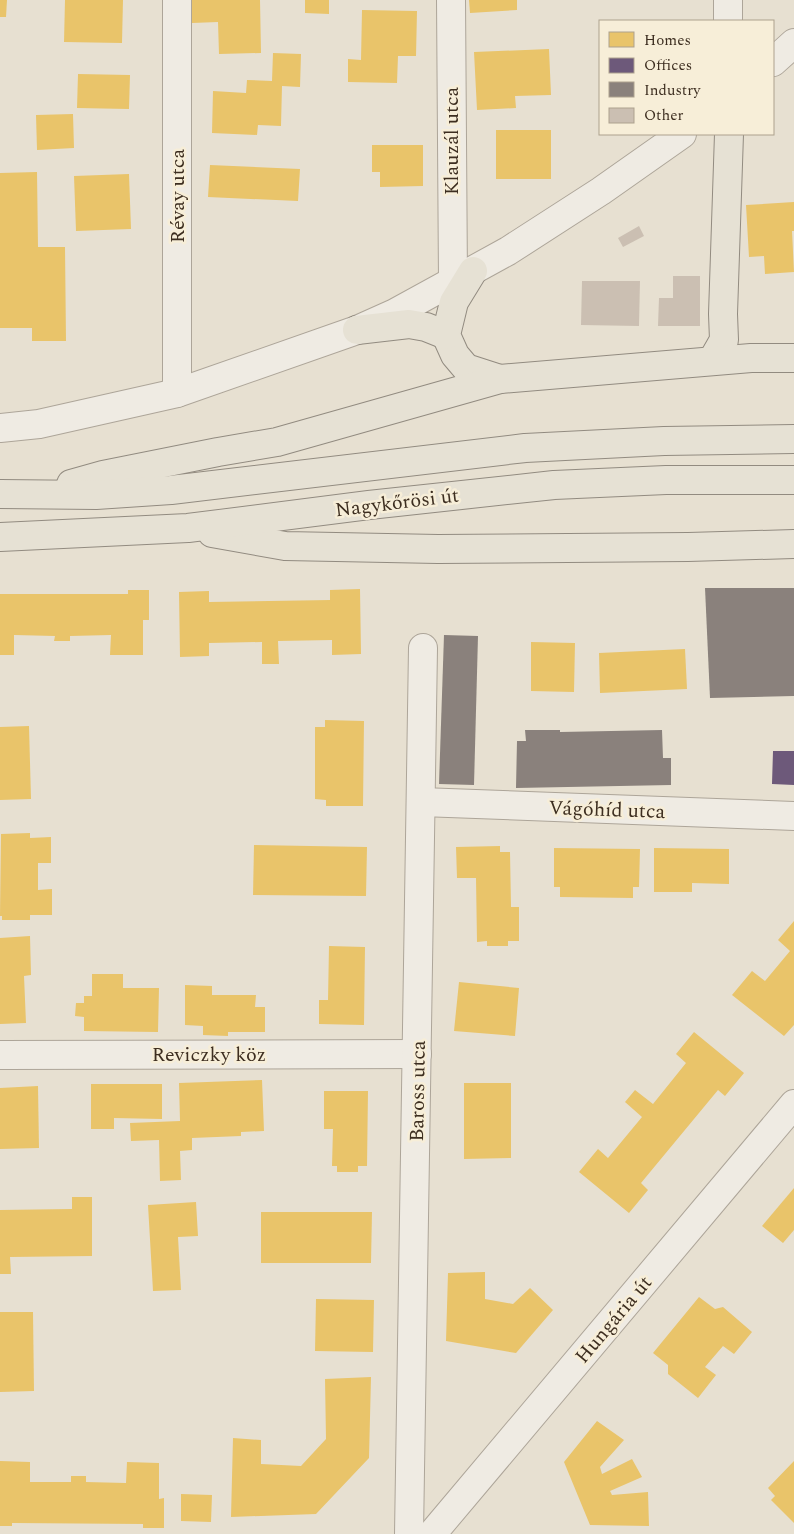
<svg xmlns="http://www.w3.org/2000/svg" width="794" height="1534" font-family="Spectral,serif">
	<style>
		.homes { fill: #e9c46a }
		.offices { fill: #6d597a }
		.industry { fill: #8a817c }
		.building { fill: #cbbfb2 }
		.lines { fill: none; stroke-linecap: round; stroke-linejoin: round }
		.minor-casing { stroke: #ada599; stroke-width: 30 }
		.major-casing { stroke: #928b80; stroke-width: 30 }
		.minor { stroke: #efebe3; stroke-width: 28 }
		.major { stroke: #e6e1d4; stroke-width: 28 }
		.labels { text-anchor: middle; stroke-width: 5; stroke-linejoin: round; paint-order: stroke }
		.street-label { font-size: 20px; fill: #3d2e20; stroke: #f7eed8 }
	</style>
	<rect width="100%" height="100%" fill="#e7e0d1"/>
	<g class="homes">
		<polygon points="0,0 7,0 6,17 0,17"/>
		<polygon points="65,0 123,0 122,43 64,42"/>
		<polygon points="191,0 260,0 261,53 219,54 218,22 192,23"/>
		<polygon points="305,0 329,0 329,14 305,13"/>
		<polygon points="469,0 517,0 517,10 470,13"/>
		<polygon points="362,10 417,11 416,56 398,56 397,83 348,82 348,59 361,60"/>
		<polygon points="549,49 551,95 515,96 516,108 477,110 474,52"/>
		<polygon points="273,53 301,54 300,87 282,86 281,126 258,125 257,135 212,133 213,91 246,93 247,80 272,81"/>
		<polygon points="78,74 130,75 129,109 77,108"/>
		<polygon points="73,114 74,148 37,150 36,115"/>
		<rect x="496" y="130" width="55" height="49"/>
		<polygon points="372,145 423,145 423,186 380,187 380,172 372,172"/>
		<polygon points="210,165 300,169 298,201 208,197"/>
		<polygon points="37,172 38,247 65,247 66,341 32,341 32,328 0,328 0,173"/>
		<polygon points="129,174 131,229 76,231 74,176"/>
		<polygon points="794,202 794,231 792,231 794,272 765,274 764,256 749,257 746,205"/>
		<polygon points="360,589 361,654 332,655 332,640 278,641 279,664 262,664 262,642 209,643 209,656 180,657 179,592 209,591 209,602 330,600 330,590"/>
		<polygon points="128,590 149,590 149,620 143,620 143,655 110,655 111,635 70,636 70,641 54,641 55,636 14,635 14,655 0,655 0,594 128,594"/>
		<polygon points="531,642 575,643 574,692 531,691"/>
		<polygon points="685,649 687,689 600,693 599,653"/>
		<polygon points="325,720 364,721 363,806 326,806 326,800 315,799 315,727 325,727"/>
		<polygon points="29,726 31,799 0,800 0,727"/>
		<polygon points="30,833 30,838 51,837 51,863 38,863 38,890 52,889 52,915 30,915 30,920 2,920 2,916 0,916 1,834"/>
		<polygon points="254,845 367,847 366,896 253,895"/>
		<polygon points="500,846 500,852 510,852 511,907 519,907 519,941 508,941 508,946 487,946 487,941 477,942 476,878 457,878 456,847"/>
		<polygon points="554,848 640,849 639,887 633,887 633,898 560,897 560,887 554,887"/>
		<polygon points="654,848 729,849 729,884 692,883 692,892 654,892"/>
		<polygon points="794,921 794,1025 784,1036 732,995 752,971 765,981 790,951 778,940"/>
		<polygon points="30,936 31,975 24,976 26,1023 0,1024 0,938"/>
		<polygon points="329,946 365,947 364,1025 319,1024 319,1000 328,1000"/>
		<polygon points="92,974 123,974 123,988 159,988 158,1032 84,1031 84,1017 75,1016 76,1003 84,1003 84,996 92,996"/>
		<polygon points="459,982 519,988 515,1036 454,1031"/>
		<polygon points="185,985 212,986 212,995 256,995 255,1007 265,1007 265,1032 228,1032 228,1036 203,1035 203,1026 185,1025"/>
		<polygon points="694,1032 744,1073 725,1096 718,1090 641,1183 648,1190 629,1213 579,1172 598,1149 608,1158 642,1117 625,1102 635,1090 653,1104 686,1063 676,1054"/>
		<polygon points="262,1080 264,1131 241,1132 241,1136 192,1138 192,1150 180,1151 181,1180 160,1181 159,1140 131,1141 130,1123 180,1121 179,1083"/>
		<polygon points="464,1083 511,1083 511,1158 464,1159"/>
		<polygon points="91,1084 162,1084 162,1119 114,1118 114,1129 91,1129"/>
		<polygon points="38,1086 39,1148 0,1149 0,1088"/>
		<polygon points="324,1091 368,1091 367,1166 358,1166 358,1172 337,1172 337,1166 332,1166 333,1129 324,1129"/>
		<polygon points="794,1188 794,1230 783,1243 762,1226"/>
		<polygon points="72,1197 92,1197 92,1256 10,1257 11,1274 0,1274 0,1210 72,1209"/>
		<polygon points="196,1202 198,1236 178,1237 181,1290 153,1291 148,1205"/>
		<polygon points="261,1212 372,1212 371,1263 261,1263"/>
		<polygon points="485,1272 485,1299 513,1304 530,1288 553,1310 516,1353 446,1341 448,1273"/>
		<polygon points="699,1297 715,1309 723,1307 752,1332 734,1354 723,1346 705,1367 716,1375 698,1398 668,1374 668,1365 653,1353"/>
		<polygon points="316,1299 374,1300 373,1352 315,1351"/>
		<polygon points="0,1312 33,1312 34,1391 0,1392"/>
		<polygon points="371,1377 369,1458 316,1514 231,1517 233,1438 261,1440 261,1464 301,1466 326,1439 325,1379"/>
		<polygon points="597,1421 624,1440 600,1467 602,1474 632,1459 642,1477 610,1491 612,1495 648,1492 649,1526 590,1525 564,1462"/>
		<polygon points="0,1461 30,1462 30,1482 71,1482 71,1476 86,1476 86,1482 126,1483 127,1462 159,1463 159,1499 164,1498 164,1528 143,1528 143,1524 12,1523 12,1526 0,1526"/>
		<polygon points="794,1461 794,1523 771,1500 775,1496 768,1488"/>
		<polygon points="181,1494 212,1495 211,1522 181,1521"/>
	</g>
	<polygon class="offices" points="773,751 794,751 794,785 772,784"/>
	<g class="industry">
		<polygon points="705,588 794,588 794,696 710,698"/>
		<polygon points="444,635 478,636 474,785 439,784"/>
		<polygon points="525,730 560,730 560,732 662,730 663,758 671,758 671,785 516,788 517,741 526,741"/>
	</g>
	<g class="building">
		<polygon points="639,226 644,236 623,247 618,238"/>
		<polygon points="673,276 700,276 700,326 658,326 659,298 673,298"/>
		<polygon points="582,281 640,281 639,326 581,325"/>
	</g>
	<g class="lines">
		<g class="minor-casing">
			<g id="minor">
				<polyline points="177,0 177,393"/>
				<polyline points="451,0 453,282"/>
				<polyline points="728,0 728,21"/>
				<polyline points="773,62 794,43"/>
				<polyline points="0,428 39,424 177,393 357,330 395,313 508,251 601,191 682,134"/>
				<polyline points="421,802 794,816"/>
				<polyline points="0,1055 417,1054"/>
				<polyline points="409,1534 423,648"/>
				<polyline points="432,1534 794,1104"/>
			</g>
		</g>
		<g class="major-casing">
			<g id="major">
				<polyline points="473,271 454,302 446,335 455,355 466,368 500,379"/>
				<polyline points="357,330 409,324 426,327 446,335"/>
				<polyline points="712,361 724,340 723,314 729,134"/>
				<polyline points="71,484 103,475 218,452 277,442 500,379 751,358 794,358"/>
				<polyline points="0,494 96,495 171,490 525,448 664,441 794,439"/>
				<polyline points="212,533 285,546 438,549 688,547 794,544"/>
				<polyline points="0,537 188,528 369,505 554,485 666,480 794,480"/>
			</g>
		</g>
		<use href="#minor" class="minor"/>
		<use href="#major" class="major"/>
	</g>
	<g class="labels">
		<g class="street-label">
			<text transform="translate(451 141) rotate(-90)" y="7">Klauzál utca</text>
			<text transform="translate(177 196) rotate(-90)" y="7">Révay utca</text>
			<text transform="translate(397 502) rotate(-7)" y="7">Nagykőrösi út</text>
			<text transform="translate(607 809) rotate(2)" y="7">Vágóhíd utca</text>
			<text x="209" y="1061">Reviczky köz</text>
			<text transform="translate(417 1091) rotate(-89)" y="7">Baross utca</text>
			<text transform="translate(613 1319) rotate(-50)" y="7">Hungária út</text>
		</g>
	</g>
	<rect x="599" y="20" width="175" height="115" fill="#f7eed8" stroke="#ada18e"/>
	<rect x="609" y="32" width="25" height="15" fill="#e9c46a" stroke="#ada18e"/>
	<text x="644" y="45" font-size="15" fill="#3d2e20">Homes</text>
	<rect x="609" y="58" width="25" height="15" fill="#6d597a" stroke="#ada18e"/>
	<text x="644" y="70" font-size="15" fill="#3d2e20">Offices</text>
	<rect x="609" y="82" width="25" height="15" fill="#8a817c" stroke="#ada18e"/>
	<text x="644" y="95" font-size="15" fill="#3d2e20">Industry</text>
	<rect x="609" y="108" width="25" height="15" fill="#cbbfb2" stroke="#ada18e"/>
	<text x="644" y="120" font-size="15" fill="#3d2e20">Other</text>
</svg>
